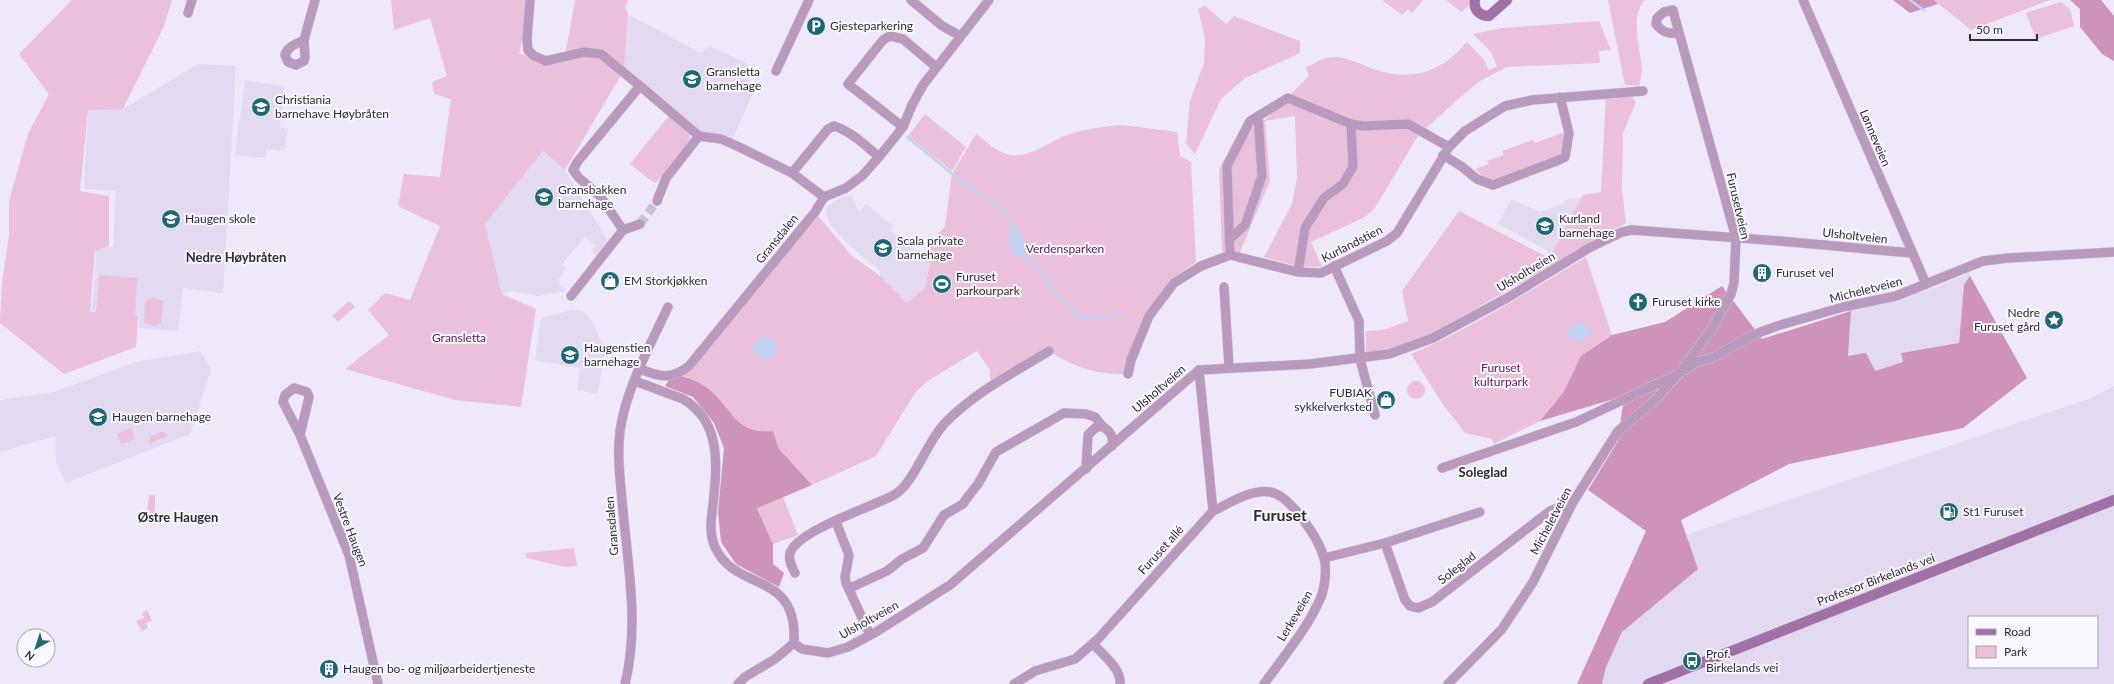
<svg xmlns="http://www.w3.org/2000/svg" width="2114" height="684" font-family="Lato,sans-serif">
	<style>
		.built { fill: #e3daf2; fill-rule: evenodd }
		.green { fill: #eac0da }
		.forest { fill: #cd93b8 }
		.water { fill: #c2d2f4 }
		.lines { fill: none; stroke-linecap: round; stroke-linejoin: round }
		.stream { stroke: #c2d2f4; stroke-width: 2.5 }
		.street-tunnel { stroke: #c8c2d1; stroke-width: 9; stroke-dasharray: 9 4.5; stroke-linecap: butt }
		.street-casing { stroke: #cbc6d5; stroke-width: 10 }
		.secondary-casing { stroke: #cbc6d5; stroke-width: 11 }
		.street { stroke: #ba99be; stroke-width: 9 }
		.secondary { stroke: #a070a7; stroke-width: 10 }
		.labels { text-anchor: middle; stroke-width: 4; stroke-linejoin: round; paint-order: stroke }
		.poi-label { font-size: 12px; fill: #2e2c32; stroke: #faf7fe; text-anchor: start }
		.street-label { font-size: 12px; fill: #2e2c32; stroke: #faf7fe }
		.park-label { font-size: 12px; fill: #5f1b4c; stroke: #faf7fe }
		.neighbourhood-label { font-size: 13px; font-weight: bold; fill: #2e2c32; stroke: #faf7fe }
		.district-label { font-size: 16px; font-weight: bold; fill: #2e2c32; stroke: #faf7fe }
	</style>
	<rect width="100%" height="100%" fill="#eee8f9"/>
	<g class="built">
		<polygon points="628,14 701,53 709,46 748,64 749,88 754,91 732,140 698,131 624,70"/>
		<polygon points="198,64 236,66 223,293 183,288 178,331 139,328 140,314 92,310 97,247 113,247 116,191 84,189 88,109 123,109"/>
		<polygon points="245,80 284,86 280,128 288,129 284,151 266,149 265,158 235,155"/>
		<polygon points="543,151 565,170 608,241 597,257 591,250 595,245 585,237 562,264 566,268 559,279 559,285 566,291 537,296 510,291 502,294 485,224"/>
		<polygon points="852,196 859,212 866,204 893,226 890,230 930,263 925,287 907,303 880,276 879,270 849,245 829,223 825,208 841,197"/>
		<polygon points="1603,196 1575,239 1550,255 1548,254 1548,251 1498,224 1511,199 1540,212 1563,204 1568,199"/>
		<polygon points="1969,273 1970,276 1964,285 1959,343 1901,353 1903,362 1875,371 1848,357 1851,311 1929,290"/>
		<polygon points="572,310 582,311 591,319 605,350 598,394 577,390 580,368 535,360 541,318"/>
		<polygon points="200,351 211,369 190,434 66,483 56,462 55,436 0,452 0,400 54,392 136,362"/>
		<path d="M2114,386V684H1602L1606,667L1622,632L1698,569L1685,535L2089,399ZM1969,617H2097V667H1969Z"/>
	</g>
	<g class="green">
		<polygon points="72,0 172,0 164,26 123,109 88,110 80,191 109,196 109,246 95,251 90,311 96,312 99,275 137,278 135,315 138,315 136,347 64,374 0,323 2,283 9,236 9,201 28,134 49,94 19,54"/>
		<polygon points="391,0 531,0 519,54 565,56 575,0 628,0 625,7 628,14 624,70 565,170 543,151 485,224 502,294 536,309 521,407 455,400 345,369 389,335 368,310 385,293 410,300 440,226 398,206 404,174 440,177 451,99 434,94 432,82 447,76 430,18 394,30"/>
		<polygon points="1382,0 1423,0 1412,13 1408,9 1402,15"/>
		<polygon points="1446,0 1470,0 1470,5 1461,12"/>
		<path d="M1608,0H1645C1629,15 1641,50 1642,70C1642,75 1640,81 1639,86L1625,85Z"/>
		<polygon points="1934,0 2050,0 1971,30"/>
		<polygon points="2061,2 2070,9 2074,26 2036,39 2026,13"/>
		<polygon points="1205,6 1226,24 1234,16 1300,41 1300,53 1245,78 1221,99 1195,154 1186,144 1190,101 1204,63 1205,39 1198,9"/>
		<path d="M1599,21L1611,50L1599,51L1600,63L1507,67L1478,82L1419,134L1375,208L1365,217L1311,242L1322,267L1296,266L1264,257L1292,204L1297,178L1295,116L1265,121L1270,181L1240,252L1222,251L1219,169L1246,118L1265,120L1309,76L1306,67C1312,65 1319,60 1325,58C1342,54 1358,63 1373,69C1411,82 1441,73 1467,42L1484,60L1489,70L1497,67L1491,52L1473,34L1502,28Z"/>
		<polygon points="1606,95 1631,95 1636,102 1623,133 1622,191 1626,223 1431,334 1388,350 1366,353 1366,331 1383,330 1408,321 1402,291 1459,211 1549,258 1583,195 1601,192"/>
		<polygon points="925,114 966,147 952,171 908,136"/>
		<polygon points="672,116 689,130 690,142 656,183 653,182 630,164 668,117"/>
		<path d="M1122,125L1177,132L1180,156L1191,162L1196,262L1173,278L1145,314L1128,374C1100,376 1073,367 1049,351L990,387V370L977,351L926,382L915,393L876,456L812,485L779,449L773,431H756L744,427L733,418L720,401L678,375L815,212L851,255L880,276L907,303L925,287L930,263L921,255L945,226L952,174L976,134C986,141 998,153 1010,155C1029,158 1046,144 1062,137C1081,129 1101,127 1122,125Z"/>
		<polygon points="1565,132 1562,150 1557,157 1494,180 1486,179 1475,169 1489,164 1487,161 1504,155 1502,151 1533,140 1535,143"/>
		<path d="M1586,257L1612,335L1581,356L1563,393L1540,421L1494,444L1492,439L1465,433L1442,403L1411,354C1473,328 1529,291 1586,257Z"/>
		<polygon points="151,298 163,301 161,324 155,326 144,323 145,301"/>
		<polygon points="349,301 355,307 338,322 332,316"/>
		<circle cx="1416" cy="390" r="9"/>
		<polygon points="131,428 135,439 121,444 117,434"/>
		<polygon points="160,432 164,432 168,436 148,444 151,436"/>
		<polygon points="149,495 155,495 155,523 148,520 147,514"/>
		<polygon points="783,497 798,535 773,544 757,507"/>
		<polygon points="574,548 577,566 565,567 526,558 526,553"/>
		<polygon points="147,610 152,621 146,623 148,628 142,631 136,621 144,618 142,613"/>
	</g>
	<g class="forest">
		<polygon points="1893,0 1934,0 1938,4 1910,13"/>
		<polygon points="2070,0 2101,0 2114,16 2114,61 2102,54 2080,27 2080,9"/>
		<polygon points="1970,276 2027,378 1963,428 1789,464 1681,520 1698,569 1622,632 1606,667 1602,684 1577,684 1646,531 1588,490 1618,441 1624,396 1540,421 1563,393 1581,356 1612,335 1665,322 1722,286 1762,339 1851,311 1848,356 1866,353 1875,371 1903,362 1901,353 1959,343 1964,285"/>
		<path d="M678,375C690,379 704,383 713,393C735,414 737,434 773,431L779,449L812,485L757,508L773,544V564L784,573L779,587L736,564L721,542L718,512L724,448L714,423L693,397L665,386L670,378Z"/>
	</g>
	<g class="water">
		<polygon points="1016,227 1024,241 1027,253 1022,258 1011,251 1009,229"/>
		<polygon points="1579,322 1589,326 1590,334 1580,341 1573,340 1569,335 1568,330"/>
		<circle cx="765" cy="348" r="11"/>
	</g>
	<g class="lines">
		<g class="stream">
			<polyline points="1910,0 1925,11"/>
			<path d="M907,137C924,151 941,164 957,178C979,197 1001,196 1013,227"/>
			<polyline points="1026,256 1038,268 1051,288 1078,317 1091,319 1123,313"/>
		</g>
		<polyline class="street-tunnel" points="640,224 657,201"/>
		<g class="street-casing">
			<g id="street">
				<polyline points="530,0 527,39 528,50 534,56 546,61 584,52 601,54 640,86"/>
				<polyline points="911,0 941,25 960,36"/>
				<polyline points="1803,0 1926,284"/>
				<polyline points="188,13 192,0"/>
				<path d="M304,40C296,44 288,46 285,55L288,62L296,65L304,61L305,57L304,40L315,0"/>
				<polyline points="776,71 809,0"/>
				<polyline points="903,127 848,84 883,40 890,36 903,39 936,67"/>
				<polyline points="1443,155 1461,166 1477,179 1493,185 1559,160 1565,157 1569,133 1560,97"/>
				<path d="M792,173L828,129L834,126C852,132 865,145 879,157"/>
				<polyline points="657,201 666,178 699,136"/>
				<polyline points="623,230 600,196 579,178 573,170 578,161 640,86 699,136 721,139 737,146 792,173 824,197 846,188 862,176 879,157 903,127 912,105 923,85 989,0"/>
				<polyline points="1230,239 1245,225 1262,176 1258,116"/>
				<polyline points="1230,255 1227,166 1250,121 1288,98 1351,124 1363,126 1408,124 1449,147"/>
				<polyline points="1334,266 1359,321 1360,359 1375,415"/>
				<polyline points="1298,272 1305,228 1324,198 1343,184 1353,167 1351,124"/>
				<polyline points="1224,287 1229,367"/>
				<polyline points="571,296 623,230 640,224"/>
				<path d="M640,369C660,377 671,380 689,366L815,212L824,197"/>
				<polyline points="1685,370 1697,362 1712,358 1753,335 1777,326 1843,307 1896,296 1983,261 2008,258 2114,252"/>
				<polyline points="1128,374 1131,360 1149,316 1174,283 1201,266 1230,255 1298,272 1321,273 1387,241 1397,233 1449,147 1465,131 1505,106 1532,100 1643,91"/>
				<path d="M635,381L683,399C722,422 717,466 713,505C711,519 709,534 715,547C735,593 798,569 794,643L802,649L828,653L848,647L876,632L950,585L1199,370L1310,364L1389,354L1433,338L1507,298L1589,248L1622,232L1632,230L1780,241L1911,253"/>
				<polyline points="300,435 309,397 307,392 294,388 285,395 283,402 300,435 349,555 378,684"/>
				<polyline points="1442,468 1576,422 1674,376"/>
				<path d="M1086,469L1088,435L1095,428L1102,426C1110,431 1114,436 1112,446"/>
				<path d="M1213,511C1230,503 1251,489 1270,492C1290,495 1319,539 1324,558C1327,568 1325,587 1321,597C1308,628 1284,656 1264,684"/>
				<polyline points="836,522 849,555 845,577 846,583 870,635"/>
				<polyline points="1385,543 1405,600 1410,606 1418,608 1432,602 1550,511 1573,502"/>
				<polyline points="1324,558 1385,543 1480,512"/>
				<path d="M795,573C792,567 788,560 790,553C798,530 872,507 894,495C914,484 927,441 945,423C974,393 1013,373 1049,351"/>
				<polyline points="850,588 887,571 902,559 923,548 944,515 963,504 967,498 978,484 996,452 1064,413 1086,414 1095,417 1102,426"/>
				<path d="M1093,644C1102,654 1122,669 1120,684"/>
				<path d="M625,684C640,624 627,561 622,500C620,477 617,454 620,431C626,388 650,346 668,307"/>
				<polyline points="738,684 745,677 775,659 794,643"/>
				<polyline points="1014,684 1035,671 1075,659 1098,639 1213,511 1199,370"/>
				<path d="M1448,684L1502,629L1533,582L1573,502L1618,431L1652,403L1679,374L1713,327L1731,294L1734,283L1736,238L1675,18L1673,10L1664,12L1657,18L1656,24C1663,33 1669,34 1679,33"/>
			</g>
		</g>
		<g class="secondary-casing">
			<g id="secondary">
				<path d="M1475,0C1473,10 1480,16 1489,16L1507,0"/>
				<polyline points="1648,684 2114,500"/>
			</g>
		</g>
		<use href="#street" class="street"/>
		<use href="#secondary" class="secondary"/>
	</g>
	<defs>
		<g id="parking-disc" transform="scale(1)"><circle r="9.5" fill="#1e6873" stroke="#faf7fe"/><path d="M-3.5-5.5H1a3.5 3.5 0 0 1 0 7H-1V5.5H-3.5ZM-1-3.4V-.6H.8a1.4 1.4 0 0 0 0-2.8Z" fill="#fff"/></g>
		<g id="school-disc" transform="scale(1)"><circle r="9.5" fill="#1e6873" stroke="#faf7fe"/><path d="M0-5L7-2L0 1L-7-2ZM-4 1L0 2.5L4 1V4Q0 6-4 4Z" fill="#fff"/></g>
		<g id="building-disc" transform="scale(1)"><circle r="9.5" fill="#1e6873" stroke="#faf7fe"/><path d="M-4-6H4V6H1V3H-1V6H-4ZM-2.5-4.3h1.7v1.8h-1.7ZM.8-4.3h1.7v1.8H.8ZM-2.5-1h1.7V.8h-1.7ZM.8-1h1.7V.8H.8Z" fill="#fff"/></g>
		<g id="shop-disc" transform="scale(1)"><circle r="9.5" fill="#1e6873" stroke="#faf7fe"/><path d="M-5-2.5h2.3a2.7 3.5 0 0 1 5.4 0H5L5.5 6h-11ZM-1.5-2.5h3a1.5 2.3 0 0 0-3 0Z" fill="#fff"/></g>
		<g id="stadium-disc" transform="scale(1)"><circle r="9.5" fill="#1e6873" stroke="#faf7fe"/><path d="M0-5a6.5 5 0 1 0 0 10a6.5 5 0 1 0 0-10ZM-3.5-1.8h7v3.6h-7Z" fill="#fff"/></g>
		<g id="church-disc" transform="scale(1)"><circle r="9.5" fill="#1e6873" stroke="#faf7fe"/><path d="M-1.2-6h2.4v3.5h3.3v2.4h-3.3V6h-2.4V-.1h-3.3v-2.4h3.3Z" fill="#fff"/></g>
		<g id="sight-disc" transform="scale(1)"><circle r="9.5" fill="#1e6873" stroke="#faf7fe"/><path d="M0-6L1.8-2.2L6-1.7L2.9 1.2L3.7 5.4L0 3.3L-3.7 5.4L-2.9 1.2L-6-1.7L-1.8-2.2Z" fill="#fff"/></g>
		<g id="fuel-disc" transform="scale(1)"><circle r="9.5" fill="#1e6873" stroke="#faf7fe"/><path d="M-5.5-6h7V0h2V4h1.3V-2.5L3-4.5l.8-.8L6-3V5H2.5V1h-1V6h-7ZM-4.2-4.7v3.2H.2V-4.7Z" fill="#fff"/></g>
		<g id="bus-disc" transform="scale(1)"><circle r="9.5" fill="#1e6873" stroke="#faf7fe"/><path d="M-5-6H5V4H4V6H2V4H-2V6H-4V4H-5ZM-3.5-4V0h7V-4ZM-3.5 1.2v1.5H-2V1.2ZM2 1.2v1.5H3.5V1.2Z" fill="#fff"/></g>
	</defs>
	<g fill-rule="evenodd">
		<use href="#parking-disc" x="816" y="26"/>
		<use href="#school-disc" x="692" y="79"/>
		<use href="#school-disc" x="261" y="107"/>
		<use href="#school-disc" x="544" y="197"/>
		<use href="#school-disc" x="171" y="219"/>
		<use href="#school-disc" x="1545" y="226"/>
		<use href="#school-disc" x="883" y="248"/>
		<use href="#building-disc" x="1762" y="273"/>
		<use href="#shop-disc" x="610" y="281"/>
		<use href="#stadium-disc" x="942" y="284"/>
		<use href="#church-disc" x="1638" y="302"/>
		<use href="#sight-disc" x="2054" y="320"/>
		<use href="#school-disc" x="570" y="355"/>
		<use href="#shop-disc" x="1386" y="400"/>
		<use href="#school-disc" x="98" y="417"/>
		<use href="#fuel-disc" x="1949" y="512"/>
		<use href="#bus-disc" x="1692" y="661"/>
		<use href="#building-disc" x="329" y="669"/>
	</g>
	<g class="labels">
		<g class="poi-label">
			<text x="830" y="30">Gjesteparkering</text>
			<text x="706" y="76">Gransletta<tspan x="706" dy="14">barnehage</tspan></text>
			<text x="275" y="104">Christiania<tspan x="275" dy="14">barnehave Høybråten</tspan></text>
			<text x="558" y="194">Gransbakken<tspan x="558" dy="14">barnehage</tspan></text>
			<text x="185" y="223">Haugen skole</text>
			<text x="1559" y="223">Kurland<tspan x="1559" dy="14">barnehage</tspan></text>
			<text x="897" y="245">Scala private<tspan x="897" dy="14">barnehage</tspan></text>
			<text x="1776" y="277">Furuset vel</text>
			<text x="956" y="281">Furuset<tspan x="956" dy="14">parkourpark</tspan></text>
			<text x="624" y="285">EM Storkjøkken</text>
			<text x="1652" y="306">Furuset kirke</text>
			<text x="2040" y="317" text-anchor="end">Nedre<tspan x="2040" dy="14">Furuset gård</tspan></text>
			<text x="584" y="352">Haugenstien<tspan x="584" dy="14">barnehage</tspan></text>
			<text x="1372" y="397" text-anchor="end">FUBIAK<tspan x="1372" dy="14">sykkelverksted</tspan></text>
			<text x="112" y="421">Haugen barnehage</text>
			<text x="1963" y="516">St1 Furuset</text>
			<text x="1706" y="658">Prof.<tspan x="1706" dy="14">Birkelands vei</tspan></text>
			<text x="343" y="673">Haugen bo- og miljøarbeidertjeneste</text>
		</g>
		<g class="street-label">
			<text transform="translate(1875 138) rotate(67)" y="4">Lønneveien</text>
			<text transform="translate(1738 206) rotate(77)" y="4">Furusetveien</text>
			<text transform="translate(1855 236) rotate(6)" y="4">Ulsholtveien</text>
			<text transform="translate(777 239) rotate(-51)" y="4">Gransdalen</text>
			<text transform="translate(1352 244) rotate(-27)" y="4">Kurlandstien</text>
			<text transform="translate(1526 272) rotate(-31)" y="4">Ulsholtveien</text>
			<text transform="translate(1866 290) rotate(-14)" y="4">Micheletveien</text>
			<text transform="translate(1159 389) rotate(-41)" y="4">Ulsholtveien</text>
			<text transform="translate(1551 521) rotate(-62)" y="4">Micheletveien</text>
			<text transform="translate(612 526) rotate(-95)" y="4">Gransdalen</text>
			<text transform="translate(350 530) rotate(69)" y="4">Vestre Haugen</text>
			<text transform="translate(1161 550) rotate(-48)" y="4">Furuset allé</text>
			<text transform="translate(1457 568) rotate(-38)" y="4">Soleglad</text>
			<text transform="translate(1876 580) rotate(-21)" y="4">Professor Birkelands vei</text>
			<text transform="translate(1295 616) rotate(-59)" y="4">Lerkeveien</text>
			<text transform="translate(869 620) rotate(-29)" y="4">Ulsholtveien</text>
		</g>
		<g class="park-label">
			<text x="1065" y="253">Verdensparken</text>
			<text x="459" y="342">Gransletta</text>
			<text x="1501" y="372">Furuset<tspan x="1501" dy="14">kulturpark</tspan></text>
		</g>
		<g class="neighbourhood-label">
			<text x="236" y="262">Nedre Høybråten</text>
			<text x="1483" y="477">Soleglad</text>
			<text x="178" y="522">Østre Haugen</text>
		</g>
		<g class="district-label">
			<text x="1280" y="521">Furuset</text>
		</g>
	</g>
	<rect x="1968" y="616" width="130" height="52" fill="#faf7fe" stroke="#a8a6ac"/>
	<rect x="1976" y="629" width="20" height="6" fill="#a070a7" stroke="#a8a6ac"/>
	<text x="2004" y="636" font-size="12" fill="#2e2c32">Road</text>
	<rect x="1976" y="646" width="20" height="12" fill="#eac0da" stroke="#a8a6ac"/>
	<text x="2004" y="656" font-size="12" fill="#2e2c32">Park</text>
	<g transform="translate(36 648) rotate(219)"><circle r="19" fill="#faf7fe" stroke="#a8a6ac"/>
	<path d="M0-3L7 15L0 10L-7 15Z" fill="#1e6873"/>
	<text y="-6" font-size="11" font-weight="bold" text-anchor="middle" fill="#2e2c32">N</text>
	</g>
	<path d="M1970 34v6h67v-6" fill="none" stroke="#2e2c32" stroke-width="2"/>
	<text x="1976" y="34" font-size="12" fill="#2e2c32" stroke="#faf7fe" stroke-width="3" paint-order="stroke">50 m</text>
</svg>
